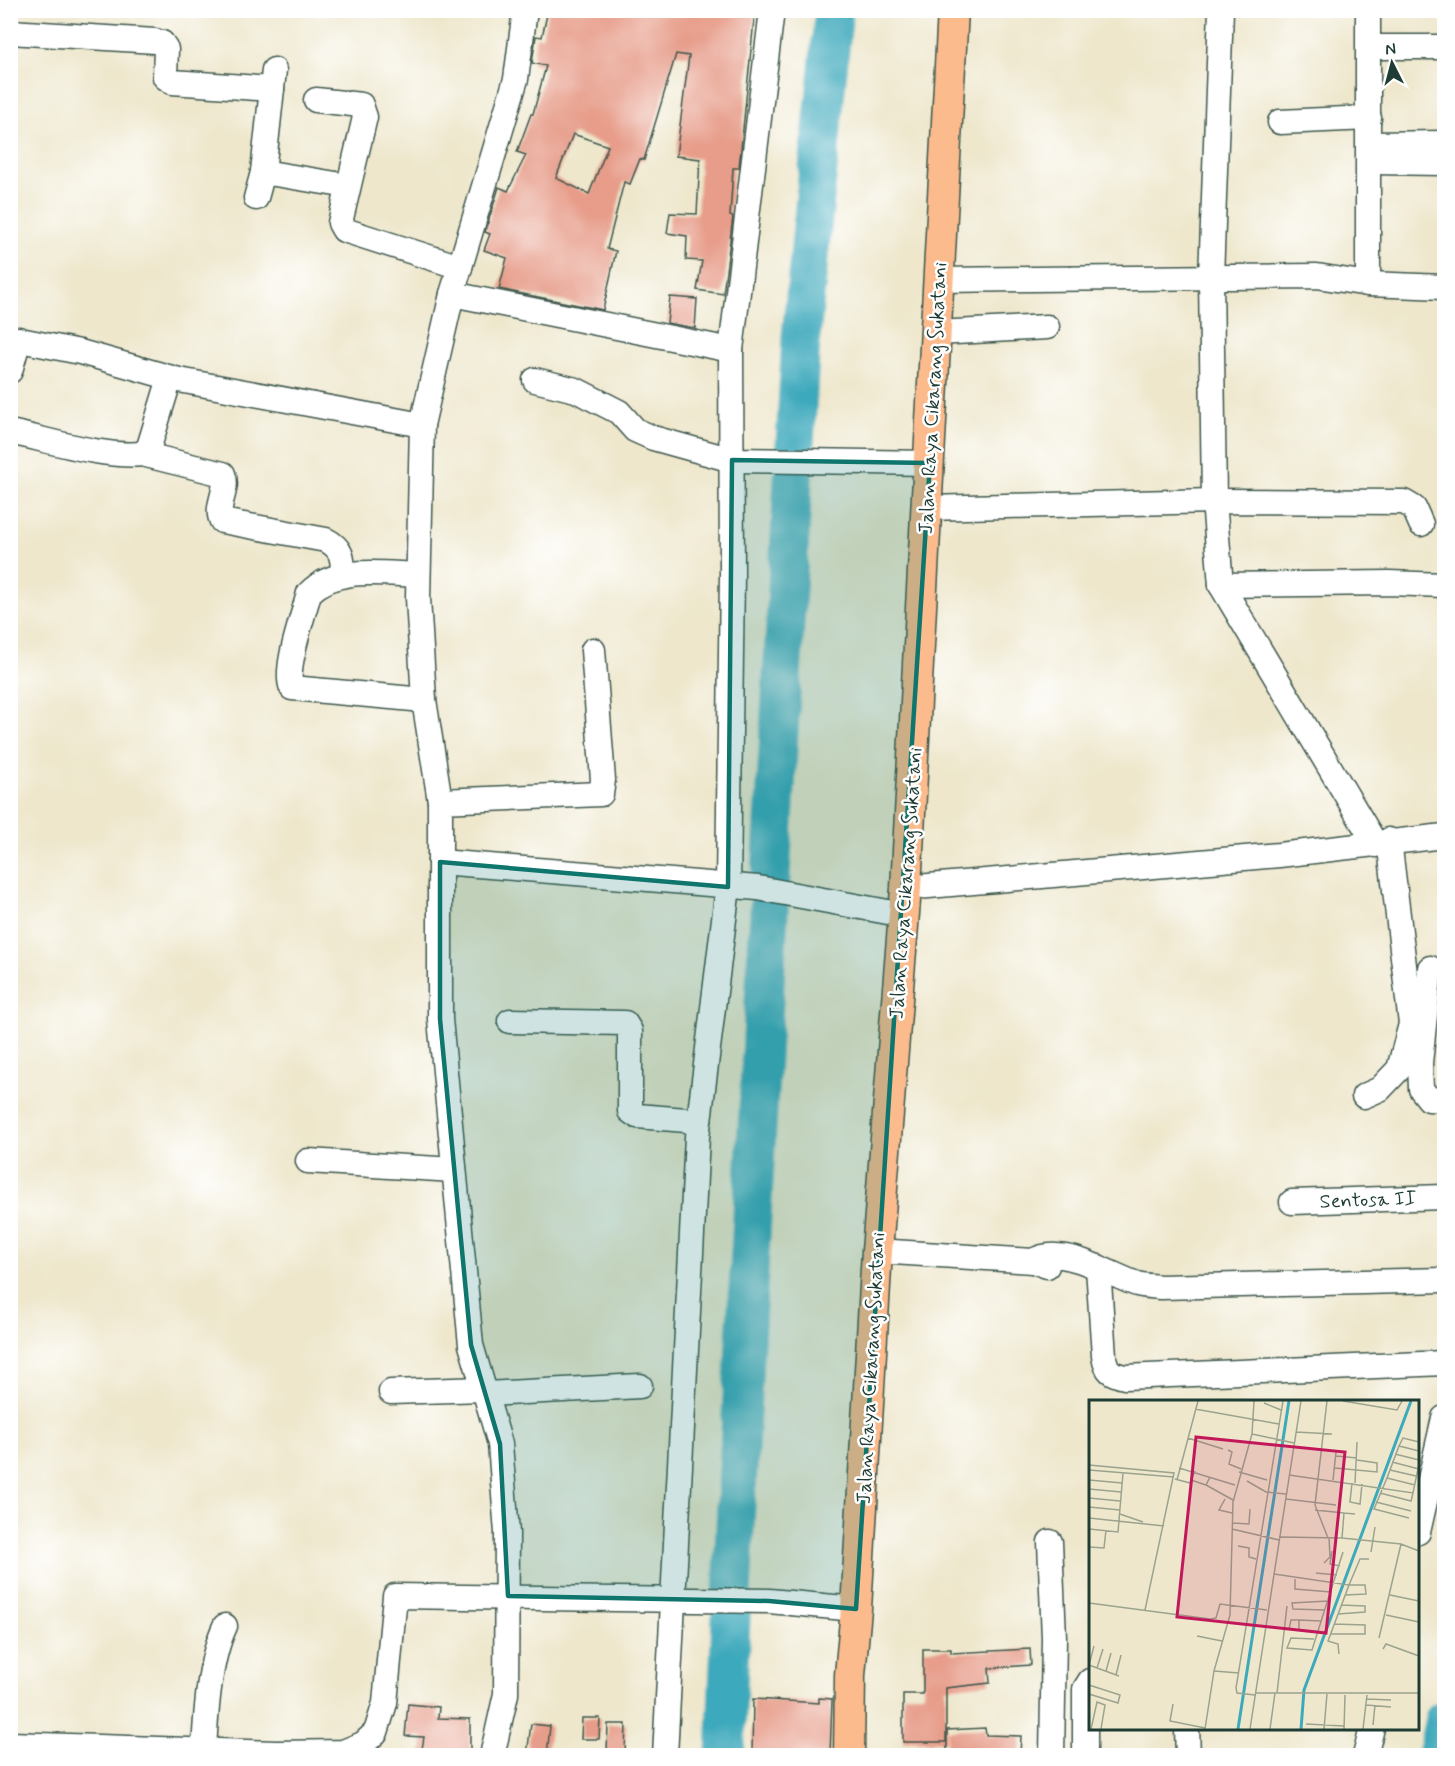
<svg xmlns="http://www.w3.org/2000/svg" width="1455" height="1766" font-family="Mynerve,sans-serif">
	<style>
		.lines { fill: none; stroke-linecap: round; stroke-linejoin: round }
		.river { stroke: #3da9bc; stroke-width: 39 }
		.building { fill: #e79d8a; fill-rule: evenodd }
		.minor-casing { stroke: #3e564b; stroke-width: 27 }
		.major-casing { stroke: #3e564b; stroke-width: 33 }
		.minor { stroke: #fff; stroke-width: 24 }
		.major { stroke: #fbbb8d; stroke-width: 30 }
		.marked { fill: #0f766e; fill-opacity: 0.2; stroke: #0f766e; stroke-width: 4.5; stroke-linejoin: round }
		.labels { text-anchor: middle; stroke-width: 5; stroke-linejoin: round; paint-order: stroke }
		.street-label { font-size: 20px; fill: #1f3d34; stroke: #fff }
		.inset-river { fill: none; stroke: #3da9bc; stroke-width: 3 }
		.inset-road { fill: none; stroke: #9ba38f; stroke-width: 1.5 }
		.view { fill: #c2185b; fill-opacity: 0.15; stroke: #c2185b; stroke-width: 3 }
		.inset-edge { fill: none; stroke: #1f3d34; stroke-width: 3 }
	</style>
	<rect width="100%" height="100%" fill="#fff"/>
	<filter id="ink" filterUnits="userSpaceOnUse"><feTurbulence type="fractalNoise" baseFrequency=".0167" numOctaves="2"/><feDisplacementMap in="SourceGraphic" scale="12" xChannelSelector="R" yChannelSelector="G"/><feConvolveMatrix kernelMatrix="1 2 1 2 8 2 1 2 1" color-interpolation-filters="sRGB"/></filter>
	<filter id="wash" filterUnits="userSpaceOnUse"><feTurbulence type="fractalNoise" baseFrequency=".008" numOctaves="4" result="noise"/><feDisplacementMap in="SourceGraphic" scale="24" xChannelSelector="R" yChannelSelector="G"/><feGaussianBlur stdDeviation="1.35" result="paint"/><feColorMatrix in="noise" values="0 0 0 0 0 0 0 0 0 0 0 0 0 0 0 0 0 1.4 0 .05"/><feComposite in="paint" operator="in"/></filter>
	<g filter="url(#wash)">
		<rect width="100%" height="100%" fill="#eee7cc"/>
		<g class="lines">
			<g class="river">
				<polyline points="725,1756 736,1505 801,337 834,10"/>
				<polyline points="1436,1756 1444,1720"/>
			</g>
		</g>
		<g id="blocks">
			<g class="building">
				<path d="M548,10H755L739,168H733L730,216L733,217L723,294L697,290L702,261L686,260L687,236L667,233L670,213L697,214L700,159L676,156L689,56L676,54L644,160L640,159L630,184L624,182L607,249L616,251L603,310L499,289L507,258L484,250L490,234L485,232L499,187L508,191L526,155L517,152L531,114H533L546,66L532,63L536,36L542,37ZM573,134L608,146L589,194L556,178Z"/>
				<polygon points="670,297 697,299 695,328 667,323"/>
				<polygon points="923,1649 951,1649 951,1653 1030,1649 1031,1665 989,1668 990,1683 946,1688 946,1742 903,1742 903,1694 923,1694"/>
				<polygon points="819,1698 832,1699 830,1755 752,1755 753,1699 819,1703"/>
				<polygon points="408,1704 439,1707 438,1718 470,1719 470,1755 421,1755 424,1737 405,1736"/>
				<polygon points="582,1718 600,1718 599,1739 581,1739"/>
				<polygon points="531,1724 550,1726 547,1755 527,1755"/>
				<polygon points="608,1724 626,1724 625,1753 607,1752"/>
				<polygon points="985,1728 986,1735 1021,1736 1020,1755 947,1755 947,1730"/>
			</g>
		</g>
	</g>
	<g filter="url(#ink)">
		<use href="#blocks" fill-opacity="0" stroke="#3e564b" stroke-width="1.5"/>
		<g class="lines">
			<g class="minor-casing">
				<g id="minor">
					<polyline points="1221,10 1211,277 1214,501 1221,585 1376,845"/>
					<polyline points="10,32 155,41 162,43 166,49 165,77 172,82 272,89"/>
					<polyline points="1369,47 1444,47"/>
					<polyline points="316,100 361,105 365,117 340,223 344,230 460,267"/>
					<polyline points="1280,122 1369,118"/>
					<polyline points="1370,144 1444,143"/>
					<polyline points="1369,162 1444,163"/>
					<polyline points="263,172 348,186"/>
					<polyline points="256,198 263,172 274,70"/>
					<polyline points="938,280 1317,276 1368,284 1444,287"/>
					<polyline points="1368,284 1368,10"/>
					<polyline points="452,294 731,350"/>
					<polyline points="937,333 1047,327"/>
					<polyline points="10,338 80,352 179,380 422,425"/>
					<polyline points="10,371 19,339"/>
					<polyline points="535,380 576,390 619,412 635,430 653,438 732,460 930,463"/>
					<path d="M10,432C48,440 105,458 142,454L149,447L170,378"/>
					<path d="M142,454L223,474C230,489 214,506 222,521L326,540C342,548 343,558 343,574"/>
					<polyline points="927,508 1214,501 1404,502 1414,508 1421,524"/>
					<path d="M418,575C383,574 336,565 309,593C304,614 283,670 292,688L424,700"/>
					<polyline points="1221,585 1389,583 1444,585"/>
					<polyline points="440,801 601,794 603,780 593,650"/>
					<polyline points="440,862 758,888 904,915"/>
					<polyline points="906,888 1279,855 1444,836"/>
					<polyline points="1430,968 1420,1063 1421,1089 1429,1099 1444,1100"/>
					<polyline points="510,1021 625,1023 630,1031 630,1111 637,1116 699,1121"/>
					<polyline points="1364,1096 1380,1089 1399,1069 1411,1024 1389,840"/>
					<polyline points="308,1161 454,1170"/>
					<polyline points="1292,1202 1444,1197"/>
					<polyline points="877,1251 1033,1261 1047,1266"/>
					<path d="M1033,1261C1062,1243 1109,1275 1137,1284C1144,1286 1153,1286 1161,1287L1444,1280"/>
					<path d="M1098,1267L1104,1356C1106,1371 1111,1374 1125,1377L1444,1363"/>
					<polyline points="391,1392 484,1389"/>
					<polyline points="486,1394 640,1386"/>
					<polyline points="1418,1532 1444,1418"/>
					<polyline points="1050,1542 1054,1638 1052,1756"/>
					<polyline points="1187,1728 1188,1756"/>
					<polyline points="10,1744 276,1753 343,1752 363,1744 376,1732 385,1703 395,1596 769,1601 856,1609"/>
					<path d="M204,1750C206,1712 209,1660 225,1626"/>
					<polyline points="492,1756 506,1694 507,1533 500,1444 471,1345 440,1019 440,801 424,700 418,598 422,425 452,294 516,79 525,10"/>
					<polyline points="665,1756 697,1137 728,887 732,574 731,350 772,10"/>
					<polyline points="1085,1756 1085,1689 1090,1681"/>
					<polyline points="1365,1756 1372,1728"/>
				</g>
			</g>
			<g class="major-casing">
				<polyline id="major" points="849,1756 850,1675 856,1609 877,1251 906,888 953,10"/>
			</g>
			<use href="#minor" class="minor"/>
			<use href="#major" class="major"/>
		</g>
	</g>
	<path class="marked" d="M732,460L930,463L856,1609L769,1601L508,1596L500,1444L471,1345L440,1019V862L728,887Z"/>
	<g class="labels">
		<g class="street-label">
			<text transform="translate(932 398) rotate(-87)" y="7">Jalan Raya Cikarang Sukatani</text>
			<text transform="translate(905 883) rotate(-86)" y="7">Jalan Raya Cikarang Sukatani</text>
			<text transform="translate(1368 1199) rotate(-2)" y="7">Sentosa II</text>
			<text transform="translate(870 1368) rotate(-87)" y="7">Jalan Raya Cikarang Sukatani</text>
		</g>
	</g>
	<g transform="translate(1089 1400)">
		<rect width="330" height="330" fill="#eee7cc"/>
		<path class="inset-river" d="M149,329L200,1M212,329L215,290L322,1"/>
		<path class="inset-road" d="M238,1L226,105L239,138M254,1L308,10L313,1M175,3L192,10M106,9L190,24M207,32L243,34M163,34L205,43M99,38L134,49M310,46L314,38L330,42M139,50L143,52L140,64L152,69M306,54L330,60M247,56L268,58M303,62L330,69M0,65L85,73L56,210M90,68L146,85M246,68L288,72V63L268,60M0,70L85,77M301,70L327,76M150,72L178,80M200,75L324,93L330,64M298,78L285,109L320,118M86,79L101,83L106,71M0,80L33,83M88,80L109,1M102,80L117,85L121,77M244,80L247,52M158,81L177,92L197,94M263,83L261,102L271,104L273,84M266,83L268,42M117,85L144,100M326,85L298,78L310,46L330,51M0,89L32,92M291,93L322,101L324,93M0,98L31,101M136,99L130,110L143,113M197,99L247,105M287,102L322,111M0,107L31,110M226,110L255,113M31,114L54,122M0,118L75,126M144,123L160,124L161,109M0,129L29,132L34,73M143,129L190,140M190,137L253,138L312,144L330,151M253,138L255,113L266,114M149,146L160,148V157L167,159M0,147L15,148L17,130M243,151L241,164L251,166M282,152L286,127M235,163L241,157L240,138M227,173L248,175M185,174L260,185L239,241L249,244L250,254M206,179V189L242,192M256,195L277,194L276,185H260L271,159H280M301,195L330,201M0,203L121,219L127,218L131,204L178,210M235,210L204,209L203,203L239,201M249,214L276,212V206L252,205M297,215L330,222M210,220V230L200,229L202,220H210L232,221M210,230L228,232M241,234H276V225L245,224M108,236L133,241M290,238L312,144M225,239L202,238L198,248L223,250L254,152M294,249L297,244L330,256M0,265L30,276M0,265L5,246M8,268L14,249M17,271L22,253M125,271L150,273M27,275L32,255M0,285L31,295L29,303L0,294M167,293H330M188,293L198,206M166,295L148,293L147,288L194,1M278,299L302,300M84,304L81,321L116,328M277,305L302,307M217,324L255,326M284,325L286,305M2,329L8,302L16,305L12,329M116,329L125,271L141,215L144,102L163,34L165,1M161,329L212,1M181,329L186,293M235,329L238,294M255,329L256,295M274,329L278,295"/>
		<path class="view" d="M107,37L256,52L237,233L88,217Z"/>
		<rect width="330" height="330" class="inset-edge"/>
	</g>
	<rect width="1455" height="1766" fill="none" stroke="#fff" stroke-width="36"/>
	<g transform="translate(1392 63) rotate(354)" stroke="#ffffff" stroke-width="4.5" paint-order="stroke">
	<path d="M0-4.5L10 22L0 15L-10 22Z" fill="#1f3d34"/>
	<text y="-9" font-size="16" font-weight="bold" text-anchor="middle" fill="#1f3d34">N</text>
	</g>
</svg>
